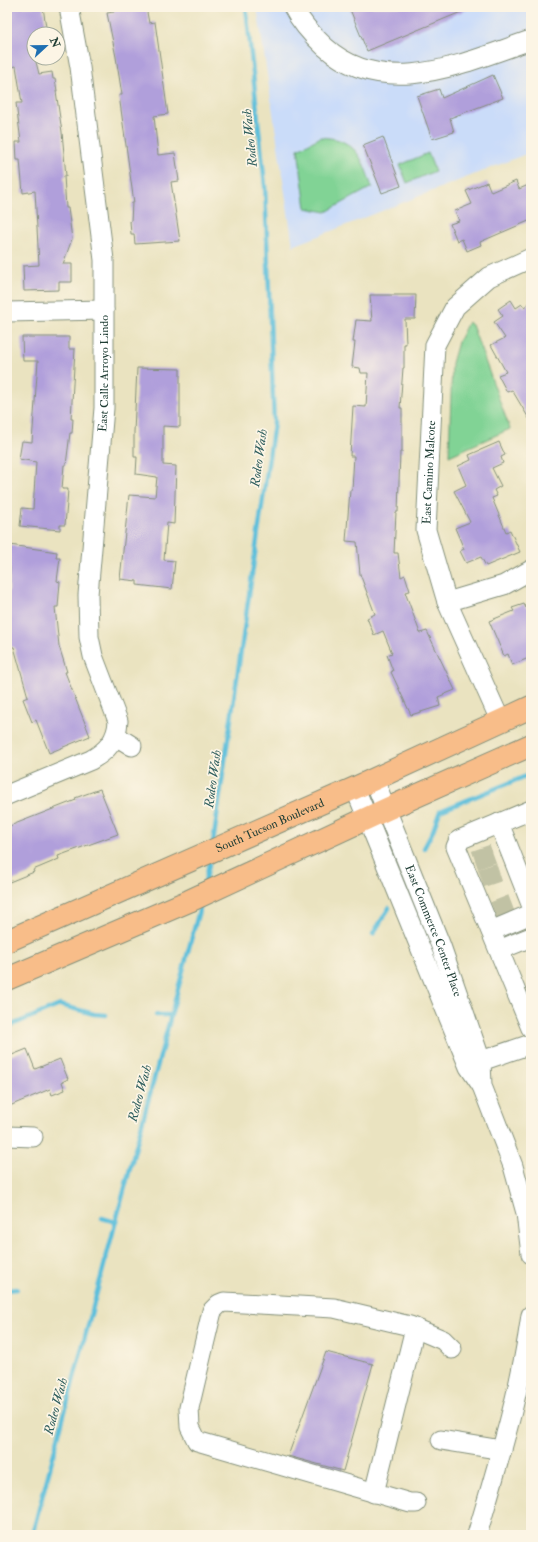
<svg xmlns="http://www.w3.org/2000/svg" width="538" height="1542" font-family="'IM FELL Double Pica',serif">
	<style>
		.built { fill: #cadcf9 }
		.green { fill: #81d395; stroke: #508864 }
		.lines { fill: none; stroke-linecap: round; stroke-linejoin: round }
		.stream { stroke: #5dbfdb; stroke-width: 4.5 }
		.building { fill: #b09fdb }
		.minor-tunnel { stroke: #c1c2a4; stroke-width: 19; stroke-dasharray: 19 10; stroke-linecap: butt }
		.minor-casing { stroke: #84907a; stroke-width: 21 }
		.major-casing { stroke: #84907a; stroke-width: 24 }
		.minor { stroke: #fff; stroke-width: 19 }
		.major { stroke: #f8bd89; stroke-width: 22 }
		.labels { text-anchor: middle; stroke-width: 3.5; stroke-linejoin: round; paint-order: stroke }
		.street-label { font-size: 12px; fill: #1f3d34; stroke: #fcf5e5 }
		.water-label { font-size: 13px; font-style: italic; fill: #2e5e5e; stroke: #fcf5e5 }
	</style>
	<rect width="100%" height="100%" fill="#fcf5e5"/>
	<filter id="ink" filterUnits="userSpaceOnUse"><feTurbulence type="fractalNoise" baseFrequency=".025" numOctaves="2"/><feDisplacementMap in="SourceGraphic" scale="8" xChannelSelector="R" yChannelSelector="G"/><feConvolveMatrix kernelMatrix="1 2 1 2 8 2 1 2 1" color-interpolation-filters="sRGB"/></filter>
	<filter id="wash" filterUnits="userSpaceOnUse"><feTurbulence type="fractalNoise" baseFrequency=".012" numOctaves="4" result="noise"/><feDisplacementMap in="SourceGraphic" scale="16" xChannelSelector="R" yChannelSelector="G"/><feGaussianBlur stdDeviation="0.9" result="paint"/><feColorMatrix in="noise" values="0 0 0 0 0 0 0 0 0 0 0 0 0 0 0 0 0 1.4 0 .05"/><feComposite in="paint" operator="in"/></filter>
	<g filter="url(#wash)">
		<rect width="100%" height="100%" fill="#eae3c0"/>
		<polygon class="built" points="257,7 531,7 531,152 293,246"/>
		<g class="green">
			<path d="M321,137C327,138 334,138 339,140C361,148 365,168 372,187L326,212L306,208L298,149Z"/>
			<polygon points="428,153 435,171 407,183 400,165"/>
			<polygon points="468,322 472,325 510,429 449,456 452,363 458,342"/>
		</g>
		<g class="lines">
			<g class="stream">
				<polyline points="213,843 274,423 265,186 246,7"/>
				<polyline points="424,848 432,833 440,811 531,774"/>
				<polyline points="204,886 210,860"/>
				<polyline points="373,934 389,908"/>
				<polyline points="156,1015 171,1015"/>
				<polyline points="7,1027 60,1005 94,1014 106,1015"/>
				<polyline points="102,1218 116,1222"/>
				<polyline points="7,1290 17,1289"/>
				<polyline points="32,1535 201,903"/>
			</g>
		</g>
		<g id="blocks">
			<g class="building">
				<polygon points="22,7 43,7 47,34 34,34 34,58 35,58 39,74 52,72 53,79 55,79 57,91 56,91 62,132 66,176 64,176 66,208 68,208 72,239 63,264 72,264 72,282 59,282 59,290 24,291 23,266 39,265 35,191 23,193 20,160 17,160 16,142 21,142 16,103 22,103 16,66 7,68 7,9"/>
				<polygon points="113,7 146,7 149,23 155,22 168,114 154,116 158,155 175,153 179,181 171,182 180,241 135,244 134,234 131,234 130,221 131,221 132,203 134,203 119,95 122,95 116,57 107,13 114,12"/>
				<polygon points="349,7 473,7 367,51"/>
				<polygon points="493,75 503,98 450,118 454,132 432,139 417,96 439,89 442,98"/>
				<polygon points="383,137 401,186 382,193 363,145"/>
				<polygon points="516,181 519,189 531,184 531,220 480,242 481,245 467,251 462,239 457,241 450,224 459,221 455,211 472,204 466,191 487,182 491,192"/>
				<polygon points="370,295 416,295 415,319 405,319 406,344 404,344 404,368 403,368 400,408 402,408 402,452 400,452 398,512 396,512 394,553 398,553 401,577 405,575 410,591 405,592 420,633 427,631 455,690 438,697 440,706 411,715 391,672 393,671 387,655 392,653 383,631 374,635 367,618 375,614 360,574 357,542 346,541 350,490 352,490 354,456 350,456 353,406 366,407 368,373 361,373 360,368 352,367 355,342 353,342 356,320 372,321"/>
				<polygon points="511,300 516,308 522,304 524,307 531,302 531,422 512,390 507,392 498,375 506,372 491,345 505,338 494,322 503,316 498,309"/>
				<polygon points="22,337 69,337 69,349 75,349 71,419 73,419 72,433 70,433 66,465 64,465 62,489 68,489 67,503 65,525 60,525 60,530 20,526 22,508 33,509 36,462 19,459 22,441 32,442 38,361 23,361"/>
				<polygon points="137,368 180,369 180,427 163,426 163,465 176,466 174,524 167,523 164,560 175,561 172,589 137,585 137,581 120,579 129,495 155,497 157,477 136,474 137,457 134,457 134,432"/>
				<polygon points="499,442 505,455 501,457 503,463 492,468 501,486 494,490 497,496 492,498 506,532 510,530 520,552 486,566 481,557 466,563 460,551 464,549 455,528 470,522 454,491 466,485 458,466 471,460 469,455"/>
				<polygon points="10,545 57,552 56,558 60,558 57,581 60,582 58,607 55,607 59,646 67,672 65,672 90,736 49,753 36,720 32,722 23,699 28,697 14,647 11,647 8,610 10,567 7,567 7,562"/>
				<polygon points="524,604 526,608 531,606 531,657 512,665 508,654 504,656 489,621 514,611 512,608"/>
				<polygon points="100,789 118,834 58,856 59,859 33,870 34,872 7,883 7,827 76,800 75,798"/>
				<polygon points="27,1049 35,1069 60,1059 68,1079 62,1082 65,1090 52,1095 50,1089 7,1107 7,1057"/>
				<polygon points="326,1352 373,1364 343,1471 288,1456"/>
			</g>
		</g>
	</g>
	<g filter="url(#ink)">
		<use href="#blocks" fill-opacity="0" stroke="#84907a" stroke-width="1"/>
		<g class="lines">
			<g class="minor-tunnel">
				<polyline points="475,860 500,851"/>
				<polyline points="481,878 508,869"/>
				<polyline points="494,911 520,901"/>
			</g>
			<g class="minor-casing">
				<g id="minor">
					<path d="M293,7C301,23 312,35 325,47C386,101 465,62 531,40"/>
					<polyline points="7,312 104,310"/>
					<polyline points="447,602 504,585 531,570"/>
					<path id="s1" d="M500,720L447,602L426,530L435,345L455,307L489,277L531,258"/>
					<polyline points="116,736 132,746"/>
					<path id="s2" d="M374,779L441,946L481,1061L482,1086"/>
					<polyline points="355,788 469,1067 482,1086 513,1166 526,1213 531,1254"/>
					<path id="s3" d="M7,795L91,760C107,751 117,740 118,721L93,656L89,637L88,595L104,408V260L80,67L69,7"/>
					<polyline points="531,810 459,840 456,847 531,1028"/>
					<polyline points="499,823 531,904"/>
					<polyline points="491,931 531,914"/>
					<polyline points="499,950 531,937"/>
					<polyline points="481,1061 531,1044"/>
					<polyline points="7,1136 33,1137"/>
					<polyline points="441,1440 502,1450"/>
					<polyline points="374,1493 415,1328"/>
					<polyline points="416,1503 410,1503 197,1441 190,1427 189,1408 212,1311 219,1304 224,1302 334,1308 410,1326 443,1340 452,1349"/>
					<path d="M477,1535C498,1463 521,1390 531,1315"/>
				</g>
			</g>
			<g class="major-casing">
				<g id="major">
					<path id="s4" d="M7,941L355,788L531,707"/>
					<polyline points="7,979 189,901 387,809 531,745"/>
				</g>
			</g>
			<use href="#minor" class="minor"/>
			<use href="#major" class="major"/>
		</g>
	</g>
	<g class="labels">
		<g class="street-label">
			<text dy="4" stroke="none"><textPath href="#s3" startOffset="494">East Calle Arroyo Lindo</textPath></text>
			<text dy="4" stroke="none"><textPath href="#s1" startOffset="262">East Camino Malcote</textPath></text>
			<text dy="4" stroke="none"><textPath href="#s4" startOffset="287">South Tucson Boulevard</textPath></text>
			<text dy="4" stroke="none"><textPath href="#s2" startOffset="163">East Commerce Center Place</textPath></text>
		</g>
		<g class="water-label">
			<text transform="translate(249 138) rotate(-96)" y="5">Rodeo Wash</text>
			<text transform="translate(258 458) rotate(-82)" y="5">Rodeo Wash</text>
			<text transform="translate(212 779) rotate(-82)" y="5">Rodeo Wash</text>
			<text transform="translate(139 1093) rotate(-75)" y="5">Rodeo Wash</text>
			<text transform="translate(55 1406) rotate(-75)" y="5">Rodeo Wash</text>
		</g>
	</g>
	<rect width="538" height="1542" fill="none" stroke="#fcf5e5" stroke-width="24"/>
	<g transform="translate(46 46) rotate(68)"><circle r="19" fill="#fcf5e5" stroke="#a4ab9e"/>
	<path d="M0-3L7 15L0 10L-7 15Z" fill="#1f6fb2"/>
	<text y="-6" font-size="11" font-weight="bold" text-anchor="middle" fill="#1f3d34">N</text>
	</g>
</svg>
